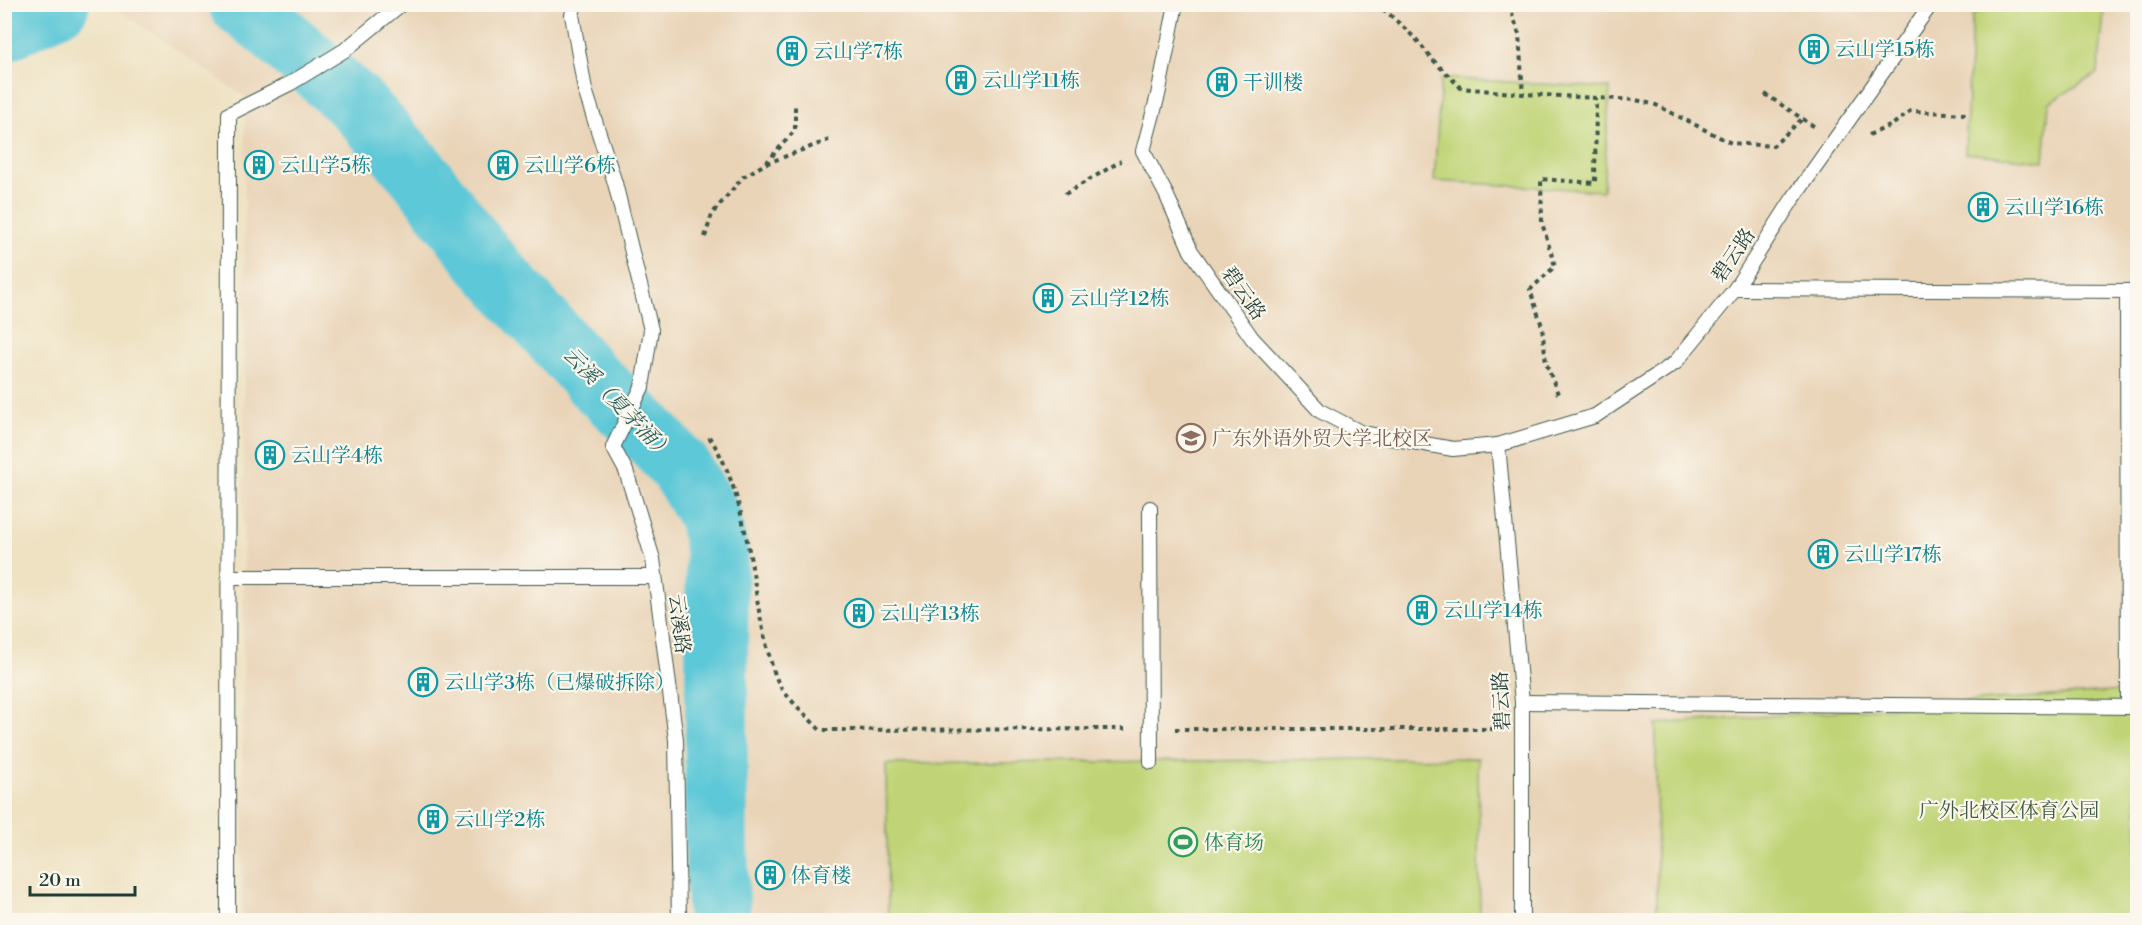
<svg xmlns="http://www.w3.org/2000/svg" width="2142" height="925" font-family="'Libre Bodoni','Noto Serif SC',serif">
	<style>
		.built { fill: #e9d4b8 }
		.green { fill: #c0d477; stroke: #708856; stroke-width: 1.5 }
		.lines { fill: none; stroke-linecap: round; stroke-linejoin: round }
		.river { stroke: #5dc8d7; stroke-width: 63 }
		.service-casing { stroke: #3e5649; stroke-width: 16 }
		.path { stroke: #3e5649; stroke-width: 4; stroke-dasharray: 4.5 4.5; stroke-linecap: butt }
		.service { stroke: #fff; stroke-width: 14 }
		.labels { text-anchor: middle; stroke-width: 4.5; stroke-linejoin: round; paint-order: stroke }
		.culture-label { font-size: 20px; fill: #0d838f; stroke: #fbf7ec; text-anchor: start }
		.street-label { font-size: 20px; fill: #1f3d34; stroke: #fbf7ec }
		.education-label { font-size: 20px; fill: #785e54; stroke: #fbf7ec; text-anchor: start }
		.park-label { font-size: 20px; fill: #3f5b41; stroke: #fbf7ec }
		.leisure-label { font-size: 20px; fill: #27864d; stroke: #fbf7ec; text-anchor: start }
		.water-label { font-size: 21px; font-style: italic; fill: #2e605d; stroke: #fbf7ec }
	</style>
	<rect width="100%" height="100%" fill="#fbf7ec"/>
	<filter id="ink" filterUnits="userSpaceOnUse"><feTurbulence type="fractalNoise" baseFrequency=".0167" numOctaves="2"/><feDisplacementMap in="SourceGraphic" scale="12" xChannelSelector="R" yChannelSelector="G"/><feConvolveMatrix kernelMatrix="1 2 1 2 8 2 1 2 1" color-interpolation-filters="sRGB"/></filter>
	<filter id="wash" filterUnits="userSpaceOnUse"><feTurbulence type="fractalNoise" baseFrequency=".008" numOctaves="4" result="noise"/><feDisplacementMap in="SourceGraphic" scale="24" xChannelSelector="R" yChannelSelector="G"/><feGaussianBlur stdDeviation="1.35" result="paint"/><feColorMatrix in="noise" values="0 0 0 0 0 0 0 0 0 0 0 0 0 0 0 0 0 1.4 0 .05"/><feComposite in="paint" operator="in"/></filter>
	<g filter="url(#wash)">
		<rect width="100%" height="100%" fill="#efe2c3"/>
		<polygon class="built" points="111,5 2137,5 2137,920 242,920 245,97"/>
		<g class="green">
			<polygon points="1984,5 2096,5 2104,14 2098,73 2049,103 2044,161 1965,153 1972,17"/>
			<polygon points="1441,78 1610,88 1603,191 1434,181"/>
			<polygon points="2137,690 2137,920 1657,920 1656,724"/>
			<polygon points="1478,758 1480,920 888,920 886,764"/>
		</g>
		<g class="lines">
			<g class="river">
				<polyline points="240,4 277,33 357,105 418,173 485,260 593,380 642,426 680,467 709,515 717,553 716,832 719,920"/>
				<polyline points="4,30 58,4"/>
			</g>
		</g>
	</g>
	<g filter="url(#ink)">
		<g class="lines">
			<g class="service-casing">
				<g id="service">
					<polyline points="575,4 572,15 585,90 615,183 651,330 642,387 613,447 626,471 653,559 676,740 679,920"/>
					<polyline points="1176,4 1158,95 1143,151 1166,194 1191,251 1252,338 1320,411 1362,433 1453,449 1498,445 1595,416 1675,363 1735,289 1792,200 1931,4"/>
					<polyline points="1735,289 2138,291"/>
					<polyline points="2127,291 2128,707"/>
					<polyline points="1498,445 1522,702 1522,920"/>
					<polyline points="1150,508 1151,762"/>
					<polyline points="229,577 655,577"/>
					<polyline points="1522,702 2138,707"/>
					<polyline points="228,920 229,114 291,83 345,50 401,4"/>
				</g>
			</g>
			<g class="path">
				<polyline points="1375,4 1388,13 1416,39 1431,58 1461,88 1523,94 1636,100 1656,105 1731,143 1773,146 1802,119"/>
				<polyline points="1509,4 1519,34 1523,94"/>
				<polyline points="1974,4 1981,8"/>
				<polyline points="1765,94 1815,127"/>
				<polyline points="1869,135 1892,125 1910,111 1966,114"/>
				<polyline points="766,163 795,130 795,103"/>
				<polyline points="1065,194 1121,161"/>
				<polyline points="705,237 712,214 743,177 765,164 829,140"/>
				<polyline points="1558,394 1546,363 1542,326 1530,290 1555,266 1542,223 1541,179 1595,183 1596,98"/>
				<path d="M709,437C740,479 751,560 759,611C763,630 771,670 780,686C790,701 808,717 820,730L1125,729"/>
				<polyline points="1175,729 1497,729"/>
			</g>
			<use href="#service" class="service"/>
		</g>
	</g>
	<defs>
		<g id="building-ring" transform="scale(1.5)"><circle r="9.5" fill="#fbf7ec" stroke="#0f9aa8" stroke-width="1.5"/><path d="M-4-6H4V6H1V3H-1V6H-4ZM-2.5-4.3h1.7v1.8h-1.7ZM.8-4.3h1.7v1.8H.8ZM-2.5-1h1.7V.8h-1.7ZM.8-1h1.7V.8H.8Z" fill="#0f9aa8"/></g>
		<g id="university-ring" transform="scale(1.5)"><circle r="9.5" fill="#fbf7ec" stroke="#8d6e63" stroke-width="1.5"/><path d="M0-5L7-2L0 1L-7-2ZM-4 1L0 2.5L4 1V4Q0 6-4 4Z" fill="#8d6e63"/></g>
		<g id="stadium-ring" transform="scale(1.5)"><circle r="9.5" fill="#fbf7ec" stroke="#2e9e5b" stroke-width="1.5"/><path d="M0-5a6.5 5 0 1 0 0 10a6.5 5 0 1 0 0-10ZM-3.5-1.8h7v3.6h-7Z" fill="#2e9e5b"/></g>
	</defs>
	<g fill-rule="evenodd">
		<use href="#building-ring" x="1814" y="49"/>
		<use href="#building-ring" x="792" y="51"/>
		<use href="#building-ring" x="961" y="80"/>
		<use href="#building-ring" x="1222" y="82"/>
		<use href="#building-ring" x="259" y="165"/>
		<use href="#building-ring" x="503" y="165"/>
		<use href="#building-ring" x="1983" y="207"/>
		<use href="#building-ring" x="1048" y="298"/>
		<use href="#university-ring" x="1191" y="438"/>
		<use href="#building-ring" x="270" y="455"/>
		<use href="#building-ring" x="1823" y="554"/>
		<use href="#building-ring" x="1422" y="610"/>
		<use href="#building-ring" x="859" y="613"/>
		<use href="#building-ring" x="423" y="682"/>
		<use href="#building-ring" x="433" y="819"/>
		<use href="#stadium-ring" x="1183" y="842"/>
		<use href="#building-ring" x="770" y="875"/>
	</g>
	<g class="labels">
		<g class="culture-label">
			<text x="1835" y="56">云山学15栋</text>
			<text x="813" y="58">云山学7栋</text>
			<text x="982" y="87">云山学11栋</text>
			<text x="1243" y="89">干训楼</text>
			<text x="280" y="172">云山学5栋</text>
			<text x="524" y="172">云山学6栋</text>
			<text x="2004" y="214">云山学16栋</text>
			<text x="1069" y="305">云山学12栋</text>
			<text x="291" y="462">云山学4栋</text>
			<text x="1844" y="561">云山学17栋</text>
			<text x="1443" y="617">云山学14栋</text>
			<text x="880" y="620">云山学13栋</text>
			<text x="444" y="689">云山学3栋（已爆破拆除）</text>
			<text x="454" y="826">云山学2栋</text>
			<text x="791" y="882">体育楼</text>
		</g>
		<g class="street-label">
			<text transform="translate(1733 255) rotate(-56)" y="7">碧云路</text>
			<text transform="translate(1244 293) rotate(55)" y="7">碧云路</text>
			<text transform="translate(680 624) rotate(83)" y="7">云溪路</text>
			<text transform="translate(1501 701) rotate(-93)" y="7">碧云路</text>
		</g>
		<g class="education-label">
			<text x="1212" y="445">广东外语外贸大学北校区</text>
		</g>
		<g class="park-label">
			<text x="2009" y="817">广外北校区体育公园</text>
		</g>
		<g class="leisure-label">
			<text x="1204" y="849">体育场</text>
		</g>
		<g class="water-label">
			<text transform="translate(618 403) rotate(46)" y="7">云溪（夏茅涌）</text>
		</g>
	</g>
	<rect width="2142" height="925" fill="none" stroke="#fbf7ec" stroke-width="24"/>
	<path d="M30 886v9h105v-9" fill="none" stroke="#1f3d34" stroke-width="3"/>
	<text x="39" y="886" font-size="18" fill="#1f3d34" stroke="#fbf7ec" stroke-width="4.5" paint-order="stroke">20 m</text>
</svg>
